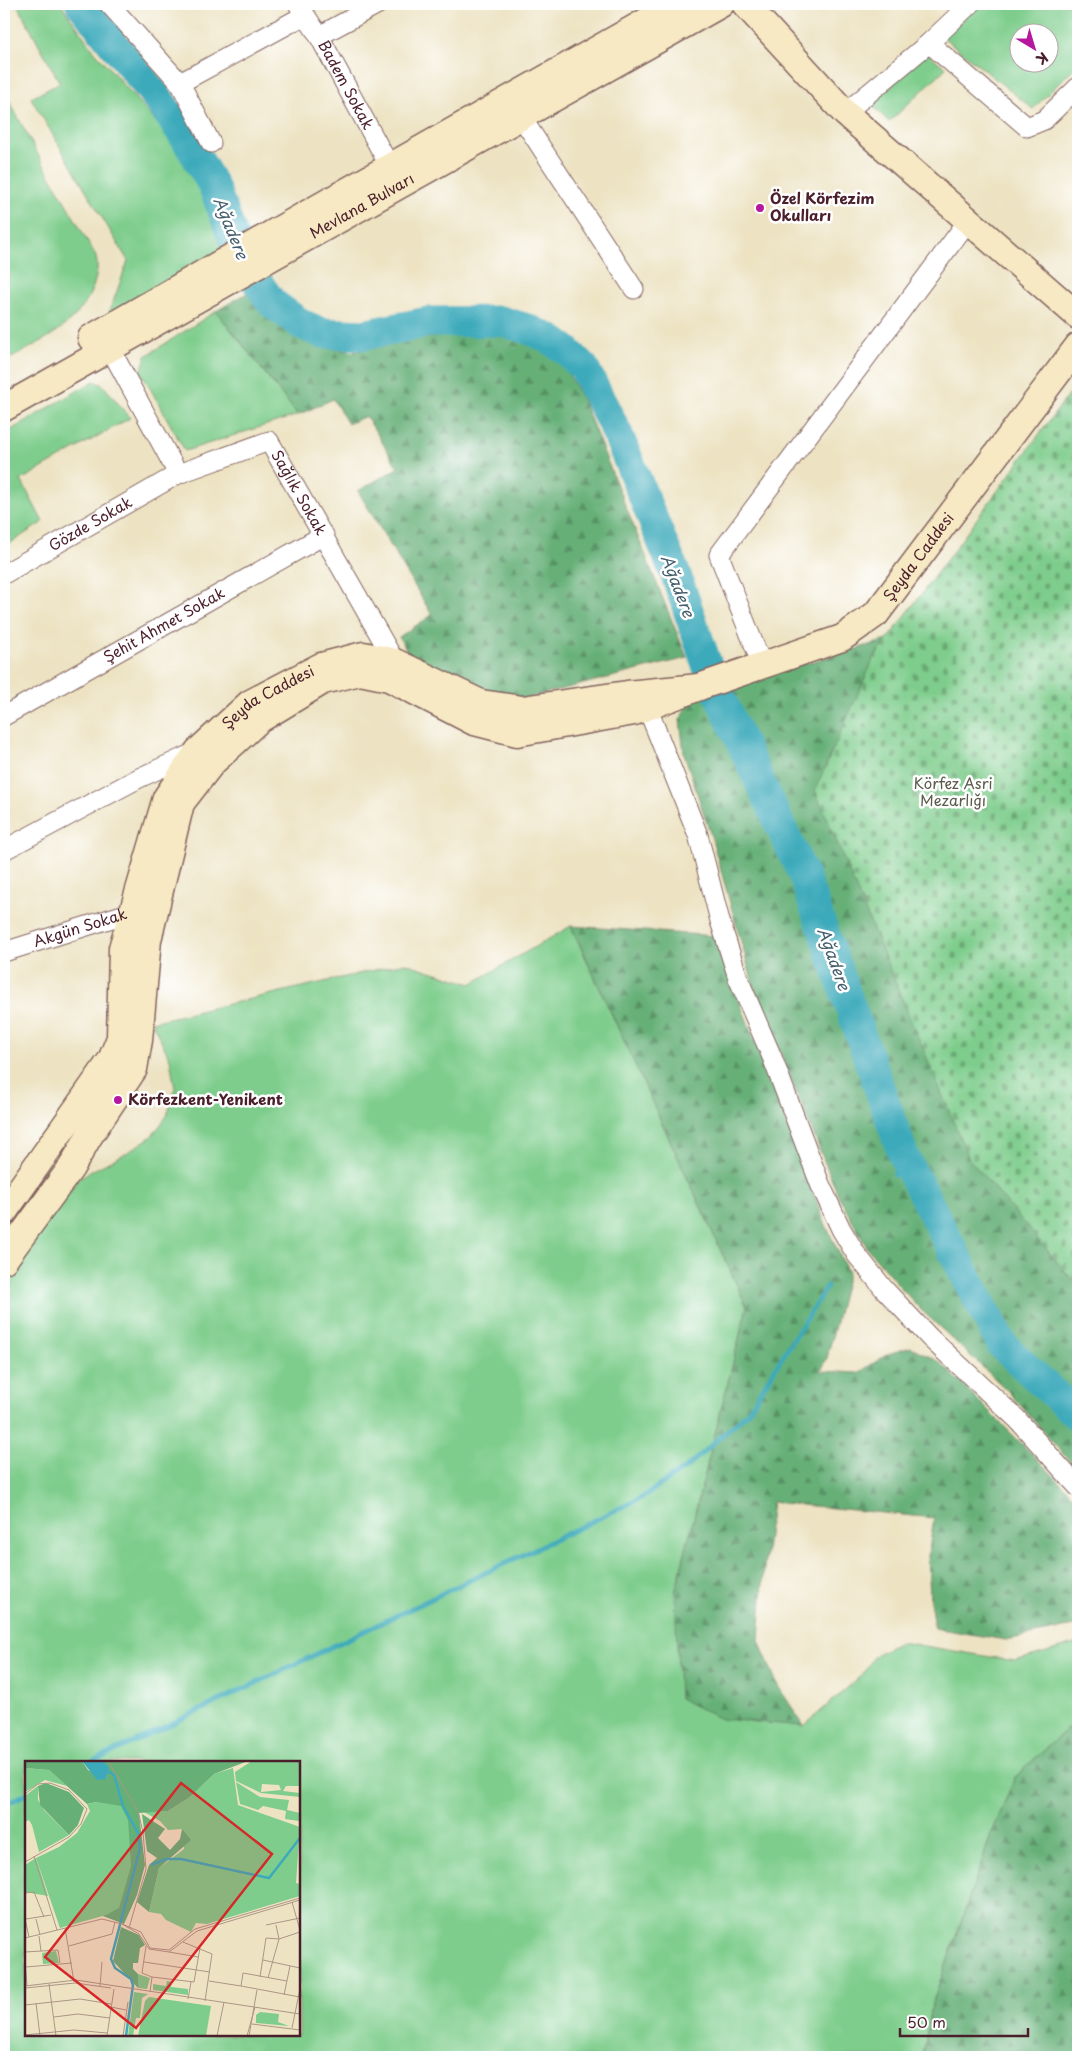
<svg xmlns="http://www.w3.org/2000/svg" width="1082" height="2061" font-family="'Playpen Sans',sans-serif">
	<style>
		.green { fill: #7ecd8c; stroke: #64765c; fill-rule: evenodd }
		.forest { fill: url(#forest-firs); stroke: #586852 }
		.cemetery { fill: url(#cemetery-stones); stroke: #64765c }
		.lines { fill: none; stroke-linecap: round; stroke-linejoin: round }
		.stream { stroke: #3caabb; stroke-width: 5 }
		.river { stroke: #3caabb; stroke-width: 31 }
		.street-casing { stroke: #836460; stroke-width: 21 }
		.secondary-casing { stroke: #836460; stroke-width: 29 }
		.street { stroke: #fff; stroke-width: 19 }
		.secondary { stroke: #f7e9c3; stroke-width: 26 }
		.poi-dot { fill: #b5179e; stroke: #fff; stroke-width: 2 }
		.labels { text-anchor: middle; stroke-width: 5; stroke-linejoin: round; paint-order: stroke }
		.street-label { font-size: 15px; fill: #4a1f2b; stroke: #fff }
		.poi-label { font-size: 15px; font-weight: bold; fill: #4a1f2b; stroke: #fff; text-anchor: start }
		.park-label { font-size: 15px; fill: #5c5c4d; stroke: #fff }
		.water-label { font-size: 16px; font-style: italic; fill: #445e6c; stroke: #fff }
		.inset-river { fill: none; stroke: #3caabb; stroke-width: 2.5 }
		.inset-road { fill: none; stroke: #ac9586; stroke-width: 1 }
		.view { fill: #d62828; fill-opacity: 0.15; stroke: #d62828; stroke-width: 2.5 }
		.inset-edge { fill: none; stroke: #4a1f2b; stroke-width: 2.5 }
	</style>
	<defs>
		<pattern id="forest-firs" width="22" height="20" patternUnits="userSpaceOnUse" patternTransform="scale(1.25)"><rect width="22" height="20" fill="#66b078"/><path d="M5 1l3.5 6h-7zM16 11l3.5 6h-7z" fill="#568f63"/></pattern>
		<pattern id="cemetery-stones" width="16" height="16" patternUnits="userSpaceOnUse" patternTransform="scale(1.25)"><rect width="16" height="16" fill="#7ecd8c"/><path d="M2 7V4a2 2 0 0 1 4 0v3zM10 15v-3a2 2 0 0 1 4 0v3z" fill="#69a673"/></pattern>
	</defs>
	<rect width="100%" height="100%" fill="#fff"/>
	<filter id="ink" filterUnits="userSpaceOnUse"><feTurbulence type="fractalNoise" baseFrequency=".02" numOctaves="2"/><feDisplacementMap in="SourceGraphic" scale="10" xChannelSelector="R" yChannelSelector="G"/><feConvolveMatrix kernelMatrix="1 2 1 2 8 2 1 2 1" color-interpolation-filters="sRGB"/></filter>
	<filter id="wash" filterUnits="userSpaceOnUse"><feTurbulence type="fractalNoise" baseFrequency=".0096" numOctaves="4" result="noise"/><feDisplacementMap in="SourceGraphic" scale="20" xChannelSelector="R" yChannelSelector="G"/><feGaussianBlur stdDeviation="1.12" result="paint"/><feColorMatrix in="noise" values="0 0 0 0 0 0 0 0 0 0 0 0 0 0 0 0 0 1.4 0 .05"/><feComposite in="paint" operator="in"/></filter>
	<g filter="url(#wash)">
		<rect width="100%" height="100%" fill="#ede3c3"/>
		<g class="green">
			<polygon points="17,4 61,4 91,47 181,151 199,187 223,254 106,321 128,261 31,98 60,83"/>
			<path d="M979,4H1078V64L1033,109L943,37ZM1020,32H1050V62H1020Z"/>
			<polygon points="927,53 946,68 889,122 873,106 877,99"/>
			<path d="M4,91L37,153L95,254C99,266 97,275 93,287C78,327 39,342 4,362Z"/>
			<polygon points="216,311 298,415 185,451 141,372 146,356"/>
			<polygon points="94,381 103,385 130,418 21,480 43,522 6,546 4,542 4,434"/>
			<path d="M571,926L747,1307L675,1593L804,1726L863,1674L875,1655L900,1642L1015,1661L1078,1643V1719L1015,1777L990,1838L930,2011L923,2057H4V1277L80,1177L128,1152L152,1136L167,1116L175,1089L170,1059L152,1022L405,963L471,984ZM26,1762H299V2035H26Z"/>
		</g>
		<g class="forest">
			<polygon points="249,292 309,344 354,352 401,340 484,332 530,342 561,361 581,396 687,658 515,701 415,666 399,637 432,615 358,491 398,468 366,416 348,424 333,399 298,415 216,311"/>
			<polygon points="887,640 874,658 1063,1269 1078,1286 1078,1471 1007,1390 916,1305 868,1249 838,1195 753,984 712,839 684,753 680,720 691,696"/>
			<polygon points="571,926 717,936 736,992 825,1223 848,1273 827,1358 821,1371 858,1373 888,1354 911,1347 940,1362 1078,1500 1078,1625 1006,1640 934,1628 930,1599 928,1556 934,1518 772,1502 764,1568 759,1641 778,1686 804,1726 721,1719 679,1698 675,1593 747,1307"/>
			<polygon points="1078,1719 1078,2057 923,2057 930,2011 990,1838 1015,1777"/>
		</g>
		<polygon class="cemetery" points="1078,382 1078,1286 969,1159 815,790 874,658"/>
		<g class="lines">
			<g class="stream">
				<polyline points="894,1175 904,1157"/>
				<polyline points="92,1762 643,1497 688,1466 747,1413 827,1286"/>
				<polyline points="4,1805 26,1794"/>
			</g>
			<polyline class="river" points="81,4 159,100 185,137 213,185 242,260 272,303 301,324 322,333 363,335 428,322 501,321 528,329 550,339 567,351 584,368 618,435 677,578 713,682 803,874 904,1157 1002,1345 1078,1416"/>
		</g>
	</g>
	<g filter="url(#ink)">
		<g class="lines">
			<g class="street-casing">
				<g id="street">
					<polyline points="109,4 180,83 211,143"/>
					<path id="s1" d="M298,4L319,36L390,167"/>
					<polyline points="319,36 378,4"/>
					<polyline points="929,43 1027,127 1044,120 1078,87"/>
					<polyline points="180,83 305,15"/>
					<polyline points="514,106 634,289"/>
					<polyline points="845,113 929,43 970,4"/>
					<path id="s2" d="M105,339L178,474L269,441L399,669"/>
					<path id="s3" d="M4,574L178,474"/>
					<polyline points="762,665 719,555 968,221"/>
					<polyline points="637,700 647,707 698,835 720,921 738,978 772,1057 820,1184 841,1229 856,1254 884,1289 930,1338 1017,1419 1078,1487"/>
					<path id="s4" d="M4,716L324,535"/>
					<polyline points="4,850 139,778 198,751"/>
					<path id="s5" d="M4,952L141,909"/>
				</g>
			</g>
			<g class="secondary-casing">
				<g id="secondary">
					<polyline points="745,4 845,113 1078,316"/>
					<polyline points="91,338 273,233 677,4"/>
					<path id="s6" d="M4,408L721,4"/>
					<path id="s7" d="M699,687L842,638L876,614L1078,346"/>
					<path id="s8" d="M4,1212L111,1060L120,1038L122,948L166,798L198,751L250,703L321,666L363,655L395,662L481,703L522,709L627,694L699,687L634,712L517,733L474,722L389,678L360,672L323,681L259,720L212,763L181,803L148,940L139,1040L134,1069L88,1138L71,1168L4,1260"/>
				</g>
			</g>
			<use href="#street" class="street"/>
			<use href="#secondary" class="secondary"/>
		</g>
	</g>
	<g class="poi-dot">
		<circle cx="760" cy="208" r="5"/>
		<circle cx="118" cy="1100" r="5"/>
	</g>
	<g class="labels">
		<g class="street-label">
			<text dy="5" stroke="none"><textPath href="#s1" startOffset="94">Badem Sokak</textPath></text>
			<text dy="5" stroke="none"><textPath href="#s6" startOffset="411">Mevlana Bulvarı</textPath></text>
			<text dy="5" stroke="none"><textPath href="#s2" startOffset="310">Sağlık Sokak</textPath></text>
			<text dy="5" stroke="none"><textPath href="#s3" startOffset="100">Gözde Sokak</textPath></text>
			<text dy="5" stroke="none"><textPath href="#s7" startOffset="264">Şeyda Caddesi</textPath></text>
			<text dy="5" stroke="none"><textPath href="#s4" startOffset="184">Şehit Ahmet Sokak</textPath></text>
			<text dy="5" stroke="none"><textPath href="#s8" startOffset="602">Şeyda Caddesi</textPath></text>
			<text dy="5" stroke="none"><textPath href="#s5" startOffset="80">Akgün Sokak</textPath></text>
		</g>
		<g class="poi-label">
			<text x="770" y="204">Özel Körfezim<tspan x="770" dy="17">Okulları</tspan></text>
			<text x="128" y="1105">Körfezkent-Yenikent</text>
		</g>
		<g class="park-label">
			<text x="953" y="789">Körfez Asri<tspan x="953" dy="17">Mezarlığı</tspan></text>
		</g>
		<g class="water-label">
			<text transform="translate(231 228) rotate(68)" y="6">Ağadere</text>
			<text transform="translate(678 586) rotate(69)" y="6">Ağadere</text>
			<text transform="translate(834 959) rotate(70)" y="6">Ağadere</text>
		</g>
	</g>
	<g transform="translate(25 1761)">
		<rect width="275" height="275" fill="#ede3c3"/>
		<path d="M227,0H275V25H261L258,30L275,32V36L236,32L211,20L210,11ZM237,23L254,24L256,29L236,31ZM0,7L24,9L42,25L20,19L0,31ZM208,7L213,44L275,66L271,122L275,123V135L182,163L171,162L166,171L141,159L136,153L124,151L134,107L159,88L157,68L143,69L135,60L119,51L143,50L165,36L189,13ZM211,21L235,36L264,39L262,49L275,52L274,60L260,58L261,50L238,45L233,49L215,43ZM13,25V39L19,49L44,74L14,91L7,64L4,59L0,61V35ZM11,97L23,135L0,131V104ZM31,190L34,202L18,203L17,192ZM113,213L125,217L122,228L113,227ZM142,220L147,221L146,226L163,228V234L128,229V223L141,225ZM109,231L123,233L117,237L115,257H111L108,275H103ZM124,236L186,245L181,275H113L120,240ZM235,251L254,253L253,261L264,265L231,262V254Z" fill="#7ecd8c" fill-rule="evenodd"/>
		<path d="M0,0H57L63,9L81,18L83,7L79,0H223L189,13L165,36L143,50L114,52L120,104L112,134L99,163L78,155L72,41L62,43L24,9L0,7ZM21,22L44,31L59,47L53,64L44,74L15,44L13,25ZM117,53L140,68L133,77L145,89L155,78L157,68L166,79L134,107L124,151L112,141L124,104L132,97L122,90ZM96,166L114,174L120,184L115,187L113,202H108V208L113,213V227L88,200Z" fill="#66b078"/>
		<path d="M72,41L96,45L103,59L106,105L94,147L81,154L35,167L11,97L34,86L52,72L65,50L62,43Z" fill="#7ecd8c"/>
		<path d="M57,0H79L84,7L81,18L72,19Z" fill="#3caabb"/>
		<path class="inset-river" d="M83,10L89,14L98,45L113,72L115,87L86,198L90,207L106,218L108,224L101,275M126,104L141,98H156L244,117L275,77"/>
		<path class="inset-road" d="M83,0L113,50L118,71L121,108L104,167M0,33L13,23L25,22L44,29L62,48L56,63L44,76L0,101M9,95L32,169M0,132L9,131L19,156M275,137L170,168L144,189L125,187L116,171L97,163L114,173L124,188L144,191L172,170L275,139M267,141L275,169M0,158L4,176M1,158L26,154M11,158L15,174M241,164L275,157M40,167L49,221M14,175L16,190M0,177L77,158L97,163M158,181L187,193L180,240M44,185L87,173L90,161M121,185L117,212L127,216L125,231M0,191L33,189L35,202M144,191L173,196M238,199L275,207M0,201L2,224M119,201L185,211M1,206L47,202M127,216L169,221L175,187M235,216L241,177L254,178L275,171M243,217L254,178L251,164M184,220L216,225M262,220L218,212L216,225L275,236M24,223L31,275M0,225L51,219L275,253M75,225L77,201M0,227L50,222L86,227M259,234L265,205M163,238L166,221M11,242L15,275M0,244L55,238L86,243M86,246L101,249M229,246L232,229M29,256L53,253L85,257M227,263L275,269M267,267L275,228M0,274L49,269L82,272M82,275L89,228M98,275L103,241M192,275L199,241M222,275L230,246M224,275L229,246"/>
		<path class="view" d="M156,22L247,93L111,267L20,196Z"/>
		<rect width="275" height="275" class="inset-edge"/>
	</g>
	<rect width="1082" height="2061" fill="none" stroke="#fff" stroke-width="20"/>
	<g transform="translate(1034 48) rotate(142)"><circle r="24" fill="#ffffff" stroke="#b7a5aa"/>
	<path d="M0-4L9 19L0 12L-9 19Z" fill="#b5179e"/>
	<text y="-8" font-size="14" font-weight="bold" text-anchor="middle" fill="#4a1f2b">K</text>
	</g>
	<path d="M900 2028v8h128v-8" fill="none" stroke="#4a1f2b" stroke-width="2.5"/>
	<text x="907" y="2028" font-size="15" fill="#4a1f2b" stroke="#ffffff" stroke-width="4" paint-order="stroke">50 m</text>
</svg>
